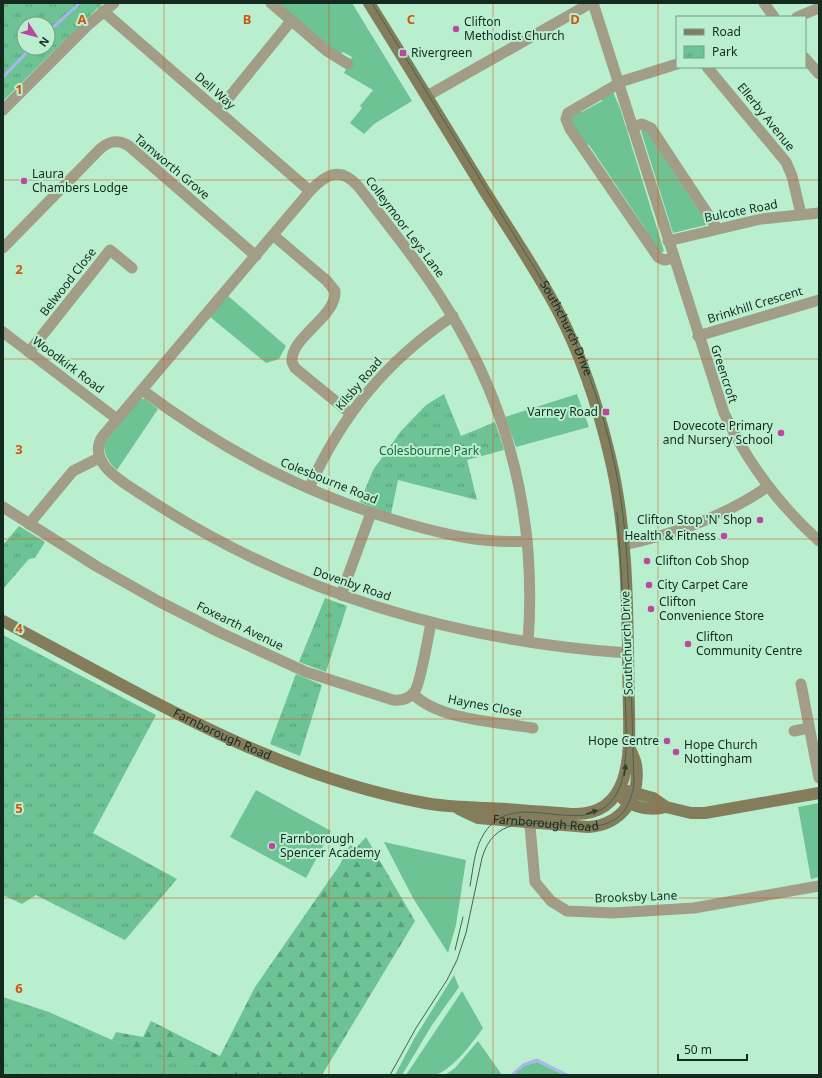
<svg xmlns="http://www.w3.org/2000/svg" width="822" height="1078" font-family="'Noto Sans',sans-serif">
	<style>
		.green { fill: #6dc394 }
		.forest { fill: url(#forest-firs) }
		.park { fill: url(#park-tufts); fill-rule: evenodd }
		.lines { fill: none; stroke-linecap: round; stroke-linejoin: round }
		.stream { stroke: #abb4f3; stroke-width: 3 }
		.street { stroke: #a19d87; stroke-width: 11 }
		.secondary { stroke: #837d5c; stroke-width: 12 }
		.tram { stroke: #456351; stroke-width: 1 }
		.oneway { fill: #303f2e }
		.grid { fill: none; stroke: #d3540e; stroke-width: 1; stroke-opacity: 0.55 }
		.poi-dot { fill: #bb479f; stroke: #b9efcf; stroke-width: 1.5 }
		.labels { text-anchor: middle; stroke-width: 4; stroke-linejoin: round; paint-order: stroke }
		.poi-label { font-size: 12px; fill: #152a1e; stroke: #b9efcf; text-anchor: start }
		.street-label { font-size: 12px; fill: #152a1e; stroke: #b9efcf }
		.park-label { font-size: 12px; fill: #216443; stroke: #b9efcf }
		.grid-label { font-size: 13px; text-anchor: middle; font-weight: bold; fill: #d3540e; stroke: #b9efcf; stroke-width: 4; stroke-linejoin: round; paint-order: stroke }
	</style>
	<defs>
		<pattern id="forest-firs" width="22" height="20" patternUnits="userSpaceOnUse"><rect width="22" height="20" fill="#6dc394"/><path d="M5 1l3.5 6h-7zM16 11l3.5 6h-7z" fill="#589f78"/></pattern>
		<pattern id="park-tufts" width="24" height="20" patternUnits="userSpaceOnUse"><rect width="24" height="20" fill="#6dc394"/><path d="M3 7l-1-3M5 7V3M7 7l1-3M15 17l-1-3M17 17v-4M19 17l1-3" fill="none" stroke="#589f78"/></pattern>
	</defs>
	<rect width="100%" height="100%" fill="#b9efcf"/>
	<g class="green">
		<polygon points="277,3 352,3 412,101 374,124 364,134 350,123 362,108 360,106 373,90 344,73 352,57 343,52 340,55"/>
		<polygon points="613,92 620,108 664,251 659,254 647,236 647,231 589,145 584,144 571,125 570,115 578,111 582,112 602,101 602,98"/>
		<polygon points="643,129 647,131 707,223 706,225 673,233 641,131"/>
		<polygon points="227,295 286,346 279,359 266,363 209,316"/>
		<polygon points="577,394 589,427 516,447 505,417"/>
		<path d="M140,399H145L158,409L117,470C108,462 104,454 104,443Z"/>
		<polygon points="256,790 331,831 306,878 230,837"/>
		<polygon points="819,803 819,877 811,879 798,807"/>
		<polygon points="384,842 466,860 456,925 448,953 413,898"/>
		<polygon points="454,975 459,987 432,1025 402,1075 395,1075 414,1039"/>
		<path d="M462,991L483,1028C473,1042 451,1072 434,1075C426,1077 415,1075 406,1075Z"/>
		<polygon points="478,1041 502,1075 445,1075 455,1068"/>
		<polygon points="537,1062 564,1075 513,1075 524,1066"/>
	</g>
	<polygon class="forest" points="366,837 415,921 322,1075 215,1075 112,1040 116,1032 143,1037 151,1021 220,1056 255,987 339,866 350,845 356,848"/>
	<g class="park">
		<path d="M3,3H103L3,101ZM24,24H48V48H24Z"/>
		<polygon points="444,394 461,436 495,422 504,450 467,460 477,500 398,480 391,514 360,502 373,470 401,431 426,405"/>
		<polygon points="19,526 45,542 35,558 29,559 3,589 3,545"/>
		<polygon points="325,598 347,606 326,672 299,662"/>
		<polygon points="3,635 156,715 93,833 177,879 125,940 36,895 22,904 3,895"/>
		<polygon points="296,674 322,685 300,756 270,744"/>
		<polygon points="3,997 49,1012 112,1040 225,1075 3,1075"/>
	</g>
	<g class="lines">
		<g class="stream">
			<polyline points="48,32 80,3"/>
			<polyline points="3,77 31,48"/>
			<polyline points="512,1075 523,1065 537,1060 567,1075"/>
		</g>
		<g class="street">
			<polyline points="271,3 327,51 348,64"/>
			<path d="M593,3L724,413C747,462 778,504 819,541"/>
			<polyline points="764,3 774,17"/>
			<polyline points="103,11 310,191"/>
			<polyline points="797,17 819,8"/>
			<polyline points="805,58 819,74"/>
			<polyline points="707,67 786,162 792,176 801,214"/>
			<polyline points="427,96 591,3"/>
			<polyline points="3,110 88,25 114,3"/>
			<polyline points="218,111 291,21"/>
			<polyline points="632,127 642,124 651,128 717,228"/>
			<path d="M273,235L327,281L335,291C337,317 290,337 292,362L295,368L350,413"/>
			<polyline points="668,241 761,219 819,213"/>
			<path d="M3,248L100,149C109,141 118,139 129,146L256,256"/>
			<polyline points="674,258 664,260 658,257 570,129 566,119 568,113 623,81 677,64"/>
			<polyline points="3,332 117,419"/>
			<polyline points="698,336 819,300"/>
			<polyline points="29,352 110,250 132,268"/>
			<path d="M142,390C226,452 307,495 408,524C447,535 486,544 527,541"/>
			<path d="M309,488C342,415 386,361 453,316"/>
			<path d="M3,507L96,566L158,601L221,633L306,672L393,700C402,701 410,698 415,691C421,681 428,637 431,623"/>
			<polyline points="29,524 73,471 99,458"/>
			<path d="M623,545C675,534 724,517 767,487"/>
			<polyline points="341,595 371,513"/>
			<path d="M528,642C537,522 510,408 446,306C420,264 388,225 358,186C340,166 326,174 310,191L102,437C86,465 128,485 147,498C293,594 454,641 628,653"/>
			<polyline points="801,684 819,778"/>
			<path d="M413,694C439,720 497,722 533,728"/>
			<polyline points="794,731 809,728"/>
			<polyline points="529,815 535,882 551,901 567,911 613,913 694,908 819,886"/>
		</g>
		<g class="secondary">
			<path id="s1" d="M3,621C139,693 272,775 425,803C446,807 465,807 486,808C514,809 543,812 571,814C631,817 630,755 629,712C627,627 630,540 610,457C598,406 582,357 558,311C536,269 509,230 484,190C446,128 408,65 369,3"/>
			<polyline points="628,791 653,798 666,807 691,813 705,813 819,793"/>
			<path d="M623,799C636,808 651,811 666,807"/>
			<path id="s2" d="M459,809L478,818L588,827C621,825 641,798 636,765C635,759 632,753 629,747"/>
		</g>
		<g class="tram">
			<path id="s3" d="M372,3L551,295C586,356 609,424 620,494C628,544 629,594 630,645C631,691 633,738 634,784C621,876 505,777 482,858L466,933L457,960L447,980L416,1028L390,1075"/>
			<path d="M470,886C473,870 474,853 481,839C510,781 580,842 613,799C621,789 624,775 625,762C628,736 625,710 625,684C624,626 622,569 617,512"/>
			<polyline points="455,950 463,917"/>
		</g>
	</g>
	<defs><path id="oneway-solid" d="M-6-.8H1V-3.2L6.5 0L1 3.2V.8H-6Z"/></defs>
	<g class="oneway">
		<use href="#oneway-solid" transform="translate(625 770) rotate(-81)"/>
		<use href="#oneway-solid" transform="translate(592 812) rotate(-19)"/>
	</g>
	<path class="grid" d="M164,3V1075M329,3V1075M493,3V1075M658,3V1075M3,180H819M3,359H819M3,539H819M3,719H819M3,898H819"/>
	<g class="poi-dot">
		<circle cx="456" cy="29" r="4"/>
		<rect x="399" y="49" width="8" height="8" rx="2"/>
		<circle cx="24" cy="181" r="4"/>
		<rect x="602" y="408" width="8" height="8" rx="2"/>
		<circle cx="781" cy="433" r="4"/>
		<circle cx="760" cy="520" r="4"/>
		<circle cx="724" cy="536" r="4"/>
		<circle cx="647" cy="561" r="4"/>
		<circle cx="649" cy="585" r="4"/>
		<circle cx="651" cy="609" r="4"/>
		<circle cx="688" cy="644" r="4"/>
		<circle cx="667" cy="741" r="4"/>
		<circle cx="676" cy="752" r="4"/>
		<circle cx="272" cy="846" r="4"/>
	</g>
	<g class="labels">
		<g class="poi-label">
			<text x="464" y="26">Clifton<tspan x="464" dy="14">Methodist Church</tspan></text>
			<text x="411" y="57">Rivergreen</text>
			<text x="32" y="178">Laura<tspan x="32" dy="14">Chambers Lodge</tspan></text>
			<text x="598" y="416" text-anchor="end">Varney Road</text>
			<text x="773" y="430" text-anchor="end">Dovecote Primary<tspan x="773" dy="14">and Nursery School</tspan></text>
			<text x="752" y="524" text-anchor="end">Clifton Stop 'N' Shop</text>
			<text x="716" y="540" text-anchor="end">Health &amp; Fitness</text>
			<text x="655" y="565">Clifton Cob Shop</text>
			<text x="657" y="589">City Carpet Care</text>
			<text x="659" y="606">Clifton<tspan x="659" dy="14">Convenience Store</tspan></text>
			<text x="696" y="641">Clifton<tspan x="696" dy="14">Community Centre</tspan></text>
			<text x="659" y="745" text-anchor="end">Hope Centre</text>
			<text x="684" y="749">Hope Church<tspan x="684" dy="14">Nottingham</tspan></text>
			<text x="280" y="843">Farnborough<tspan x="280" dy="14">Spencer Academy</tspan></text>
		</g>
		<g class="street-label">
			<text transform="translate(215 91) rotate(41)" y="4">Dell Way</text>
			<text transform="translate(766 117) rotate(51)" y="4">Ellerby Avenue</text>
			<text transform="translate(172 167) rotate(40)" y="4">Tamworth Grove</text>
			<text transform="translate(741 211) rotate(-11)" y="4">Bulcote Road</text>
			<text transform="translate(405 227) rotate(53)" y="4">Colleymoor Leys Lane</text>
			<text transform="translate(68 282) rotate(-52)" y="4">Belwood Close</text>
			<text transform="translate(755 305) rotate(-17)" y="4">Brinkhill Crescent</text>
			<text dy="4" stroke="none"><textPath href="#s3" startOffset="379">Southchurch Drive</textPath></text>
			<text transform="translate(68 365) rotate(37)" y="4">Woodkirk Road</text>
			<text transform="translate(724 374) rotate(72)" y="4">Greencroft</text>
			<text transform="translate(359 384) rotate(-50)" y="4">Kilsby Road</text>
			<text transform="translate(329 481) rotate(22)" y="4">Colesbourne Road</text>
			<text transform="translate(352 584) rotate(19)" y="4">Dovenby Road</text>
			<text transform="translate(240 626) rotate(26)" y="4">Foxearth Avenue</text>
			<text transform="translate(627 643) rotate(-92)" y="4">Southchurch Drive</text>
			<text transform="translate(485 706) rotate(11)" y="4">Haynes Close</text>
			<text dy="4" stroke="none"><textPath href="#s1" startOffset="247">Farnborough Road</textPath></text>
			<text dy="4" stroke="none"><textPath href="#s2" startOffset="89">Farnborough Road</textPath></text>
			<text transform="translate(636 897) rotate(-2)" y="4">Brooksby Lane</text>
		</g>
		<g class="park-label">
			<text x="429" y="455">Colesbourne Park</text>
		</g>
	</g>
	<g class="grid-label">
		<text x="82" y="24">A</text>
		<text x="247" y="24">B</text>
		<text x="411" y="24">C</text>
		<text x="575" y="24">D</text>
		<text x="19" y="94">1</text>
		<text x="19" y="274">2</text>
		<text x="19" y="454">3</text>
		<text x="19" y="633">4</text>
		<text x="19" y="813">5</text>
		<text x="19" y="993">6</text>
	</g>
	<rect width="822" height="1078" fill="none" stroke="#152a1e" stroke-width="8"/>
	<rect x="676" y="16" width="130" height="52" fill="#b9efcf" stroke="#77a088"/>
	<rect x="684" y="29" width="20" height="6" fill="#837d5c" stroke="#77a088"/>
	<text x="712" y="36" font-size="12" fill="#152a1e">Road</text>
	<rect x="684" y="46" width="20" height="12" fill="url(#park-tufts)" stroke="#77a088"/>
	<text x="712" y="56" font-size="12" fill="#152a1e">Park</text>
	<g transform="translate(36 36) rotate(126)"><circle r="19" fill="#b9efcf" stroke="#77a088"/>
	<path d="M0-3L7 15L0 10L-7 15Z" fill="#bb479f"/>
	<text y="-6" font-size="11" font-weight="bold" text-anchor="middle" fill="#152a1e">N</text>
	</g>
	<path d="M678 1054v6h69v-6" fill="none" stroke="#152a1e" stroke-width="2"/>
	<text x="684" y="1054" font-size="12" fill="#152a1e" stroke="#b9efcf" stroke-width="3" paint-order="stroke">50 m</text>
</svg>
